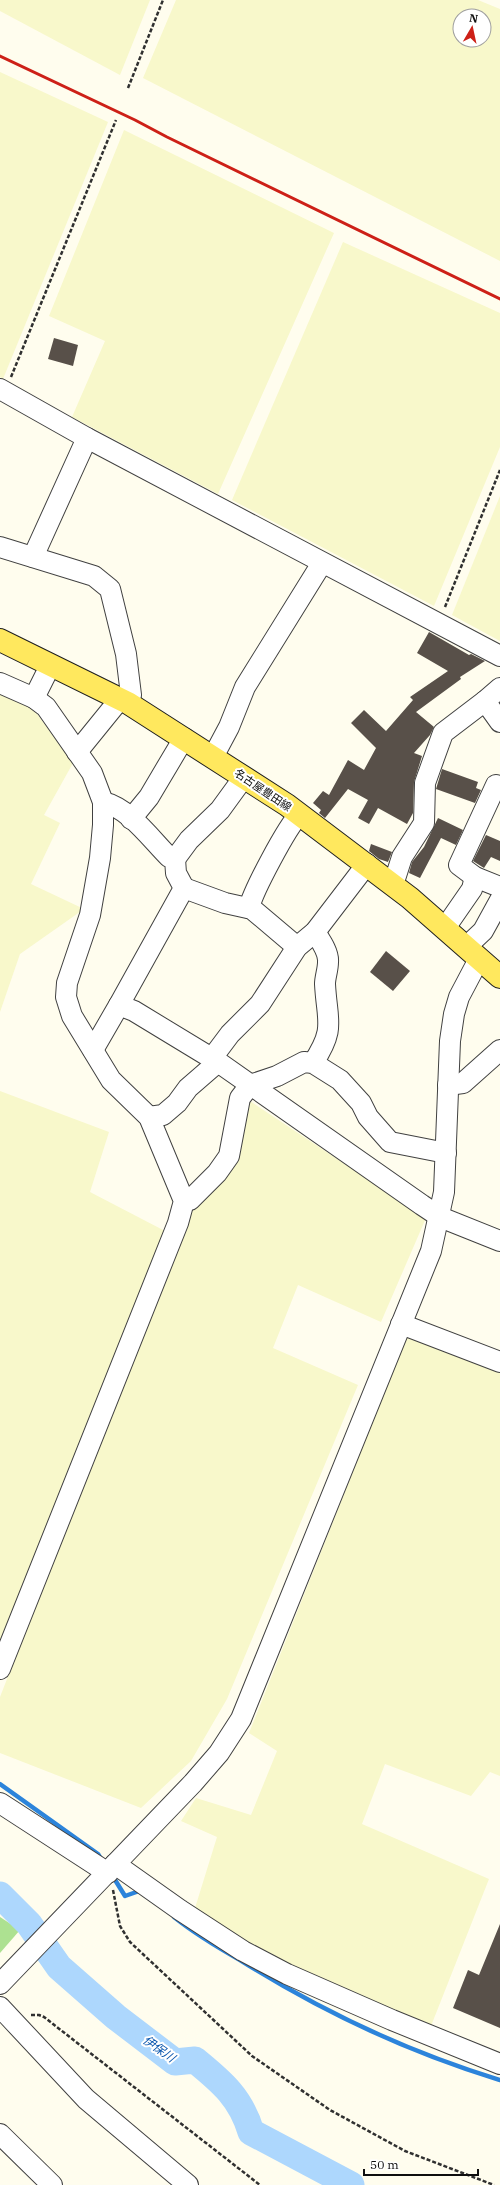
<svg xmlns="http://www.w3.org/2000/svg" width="500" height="2185" font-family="'IBM Plex Serif','Noto Sans JP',serif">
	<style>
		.farmland { fill: #f8f8cb; fill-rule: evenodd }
		.forest { fill: #ade191 }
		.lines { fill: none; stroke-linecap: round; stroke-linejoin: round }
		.stream { stroke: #2c84db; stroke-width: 4.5 }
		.river { stroke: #add7fd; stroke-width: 27 }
		.building { fill: #585049 }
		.minor-casing { stroke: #414141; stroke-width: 22 }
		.major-casing { stroke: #1f1f1f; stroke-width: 24 }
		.path { stroke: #303030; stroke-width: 2.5; stroke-dasharray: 4 2; stroke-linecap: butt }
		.minor { stroke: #fff; stroke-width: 20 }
		.major { stroke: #ffe85e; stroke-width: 22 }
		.rail { stroke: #cd2017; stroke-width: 3 }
		.labels { text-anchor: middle; stroke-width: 4; stroke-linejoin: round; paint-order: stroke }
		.street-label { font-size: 11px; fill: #0e0e0e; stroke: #fff }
		.water-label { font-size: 12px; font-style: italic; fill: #0955ad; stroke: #fff }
	</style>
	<rect width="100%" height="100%" fill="#fffdee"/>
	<g class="farmland">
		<polygon points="0,0 150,0 120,75 0,11"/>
		<path d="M176,0H478L500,9V261L143,78ZM460,16H484V40H460Z"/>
		<polygon points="0,72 108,122 3,379 0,377"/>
		<polygon points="124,130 334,233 218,494 72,417 105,341 49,316"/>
		<polygon points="343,242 500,313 500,447 434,606 232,500"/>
		<polygon points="500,496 500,641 452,615"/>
		<polygon points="0,694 32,707 73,763 44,815 60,823 31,884 84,909 20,954 0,1012"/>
		<polygon points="0,1091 109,1132 90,1192 165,1231 0,1652"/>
		<polygon points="247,1099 426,1218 381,1322 298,1285 273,1348 358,1385 227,1699 191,1761 141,1808 0,1753 0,1697 189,1211 229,1173 238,1161"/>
		<polygon points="408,1333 500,1370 500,1776 490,1772 471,1796 385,1764 362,1824 489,1879 431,2026 313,1978 230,1934 195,1908 217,1837 181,1821 196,1798 251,1815 277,1751 249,1733"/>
	</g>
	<polygon class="forest" points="0,1917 20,1930 0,1953"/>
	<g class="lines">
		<g class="stream">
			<polyline points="0,1784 98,1854 101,1859"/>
			<polyline points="112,1875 125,1896 142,1890"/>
			<path d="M174,1917C194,1933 217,1947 240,1960C321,2011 408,2052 500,2080"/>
		</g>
		<path class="river" d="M0,1895L29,1924L59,1967L116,2017L175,2062L195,2060C222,2082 241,2098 251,2132L351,2185"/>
	</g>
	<g class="building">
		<polygon points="54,338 78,345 73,366 48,359"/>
		<polygon points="429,632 469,655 471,654 485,661 460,677 461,679 416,712 434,727 430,735 414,753 422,756 414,782 413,813 407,824 378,808 369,824 358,818 368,800 348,789 325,818 319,813 321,810 313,803 323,791 329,795 348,760 364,770 376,748 351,723 364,710 386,731 413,700 410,697 448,671 417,653"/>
		<polygon points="442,769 478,782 476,788 481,790 475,803 436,789"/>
		<polygon points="438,818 463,830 456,845 441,838 420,878 409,873 412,862 424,847"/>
		<polygon points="486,835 500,841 500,861 491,857 484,868 473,861"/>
		<polygon points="371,844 392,852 388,862 379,859 369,851"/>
		<polygon points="386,951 410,971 393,991 370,972"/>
		<polygon points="500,1924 500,2028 453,2008 468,1970 479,1975"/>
	</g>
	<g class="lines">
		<g class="minor-casing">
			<g id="minor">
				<polyline points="0,389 87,438 500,656"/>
				<polyline points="0,547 94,576 110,589 126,654 131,695 128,703"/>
				<polyline points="33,557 87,438"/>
				<polyline points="0,683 34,698 46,707 92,773 103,802 103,825 100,858 90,915 67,983 66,997 72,1016 111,1080 149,1117 184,1201 178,1223 0,1669"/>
				<polyline points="500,688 485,701 500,722"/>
				<polyline points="34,698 50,666"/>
				<polyline points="77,752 120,699"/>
				<polyline points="213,757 229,727 245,687 322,563"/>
				<polyline points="496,785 459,865 475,877 500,887"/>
				<path d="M103,802C129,808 150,838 169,857L175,859L176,873L184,888L119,1005"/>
				<polyline points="131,819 149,797 184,738"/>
				<polyline points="175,859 189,840 220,810 244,777"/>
				<polyline points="393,885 402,857 424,823 425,783 443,733 485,701"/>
				<polyline points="184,888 225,903 252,909 297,947"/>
				<path d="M249,908C253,891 287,827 299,815"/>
				<polyline points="445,928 472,889 475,877"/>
				<polyline points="466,947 483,931 500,900"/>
				<polyline points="93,1050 119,1005 134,1011 218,1062 422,1205 440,1217 500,1241"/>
				<polyline points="212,1058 230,1034 260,1004 297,947 315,932 367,864"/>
				<path d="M313,1063C336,1028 327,1022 325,984C325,977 328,970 328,962C329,952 320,940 315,932"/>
				<polyline points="448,1085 463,1083 500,1050"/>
				<polyline points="149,1117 163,1115 177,1103 188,1088 218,1062"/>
				<polyline points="184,1201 190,1200 217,1173 229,1156 240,1098 250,1085 277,1076 304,1062 313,1063 340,1080 361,1103 368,1117 390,1142 446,1153"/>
				<polyline points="401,1324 500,1362"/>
				<polyline points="0,1803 108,1873"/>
				<polyline points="115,1864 180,1910 243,1951 287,1974 392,2020 500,2064"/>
				<polyline points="0,1984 193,1783 219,1753 241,1719 431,1251 444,1192 450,1041 454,1014 459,997 479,959"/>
				<polyline points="0,2007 86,2099 188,2185"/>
				<polyline points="0,2134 52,2185"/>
			</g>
		</g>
		<g class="major-casing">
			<polyline id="major" points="0,640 128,703 287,805 410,898 500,977"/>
		</g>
		<g class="path">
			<polyline points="128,88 163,0"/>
			<polyline points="11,377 116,120"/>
			<polyline points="445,607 500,470"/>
			<polyline points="113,1890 120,1926 130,1942 252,2056 330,2110 405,2151 494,2185"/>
			<polyline points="31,2015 39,2015 44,2017 260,2185"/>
		</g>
		<use href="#minor" class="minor"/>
		<use href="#major" class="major"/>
		<polyline class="rail" points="0,56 135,120 167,137 500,299"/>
	</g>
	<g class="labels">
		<g class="street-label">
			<text transform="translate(263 790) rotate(34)" y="4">名古屋豊田線</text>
		</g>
		<g class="water-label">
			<text transform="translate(159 2049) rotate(35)" y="4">伊保川</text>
		</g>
	</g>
	<g transform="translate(472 28) rotate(9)"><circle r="19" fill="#ffffff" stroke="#9f9f9f"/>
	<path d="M0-3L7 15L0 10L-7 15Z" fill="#cd2017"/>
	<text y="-6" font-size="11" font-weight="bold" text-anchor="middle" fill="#0e0e0e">N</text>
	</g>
	<path d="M364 2169v6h114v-6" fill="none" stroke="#0e0e0e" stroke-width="2"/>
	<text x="370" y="2169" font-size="12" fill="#0e0e0e" stroke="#ffffff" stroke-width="3" paint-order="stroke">50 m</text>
</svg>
